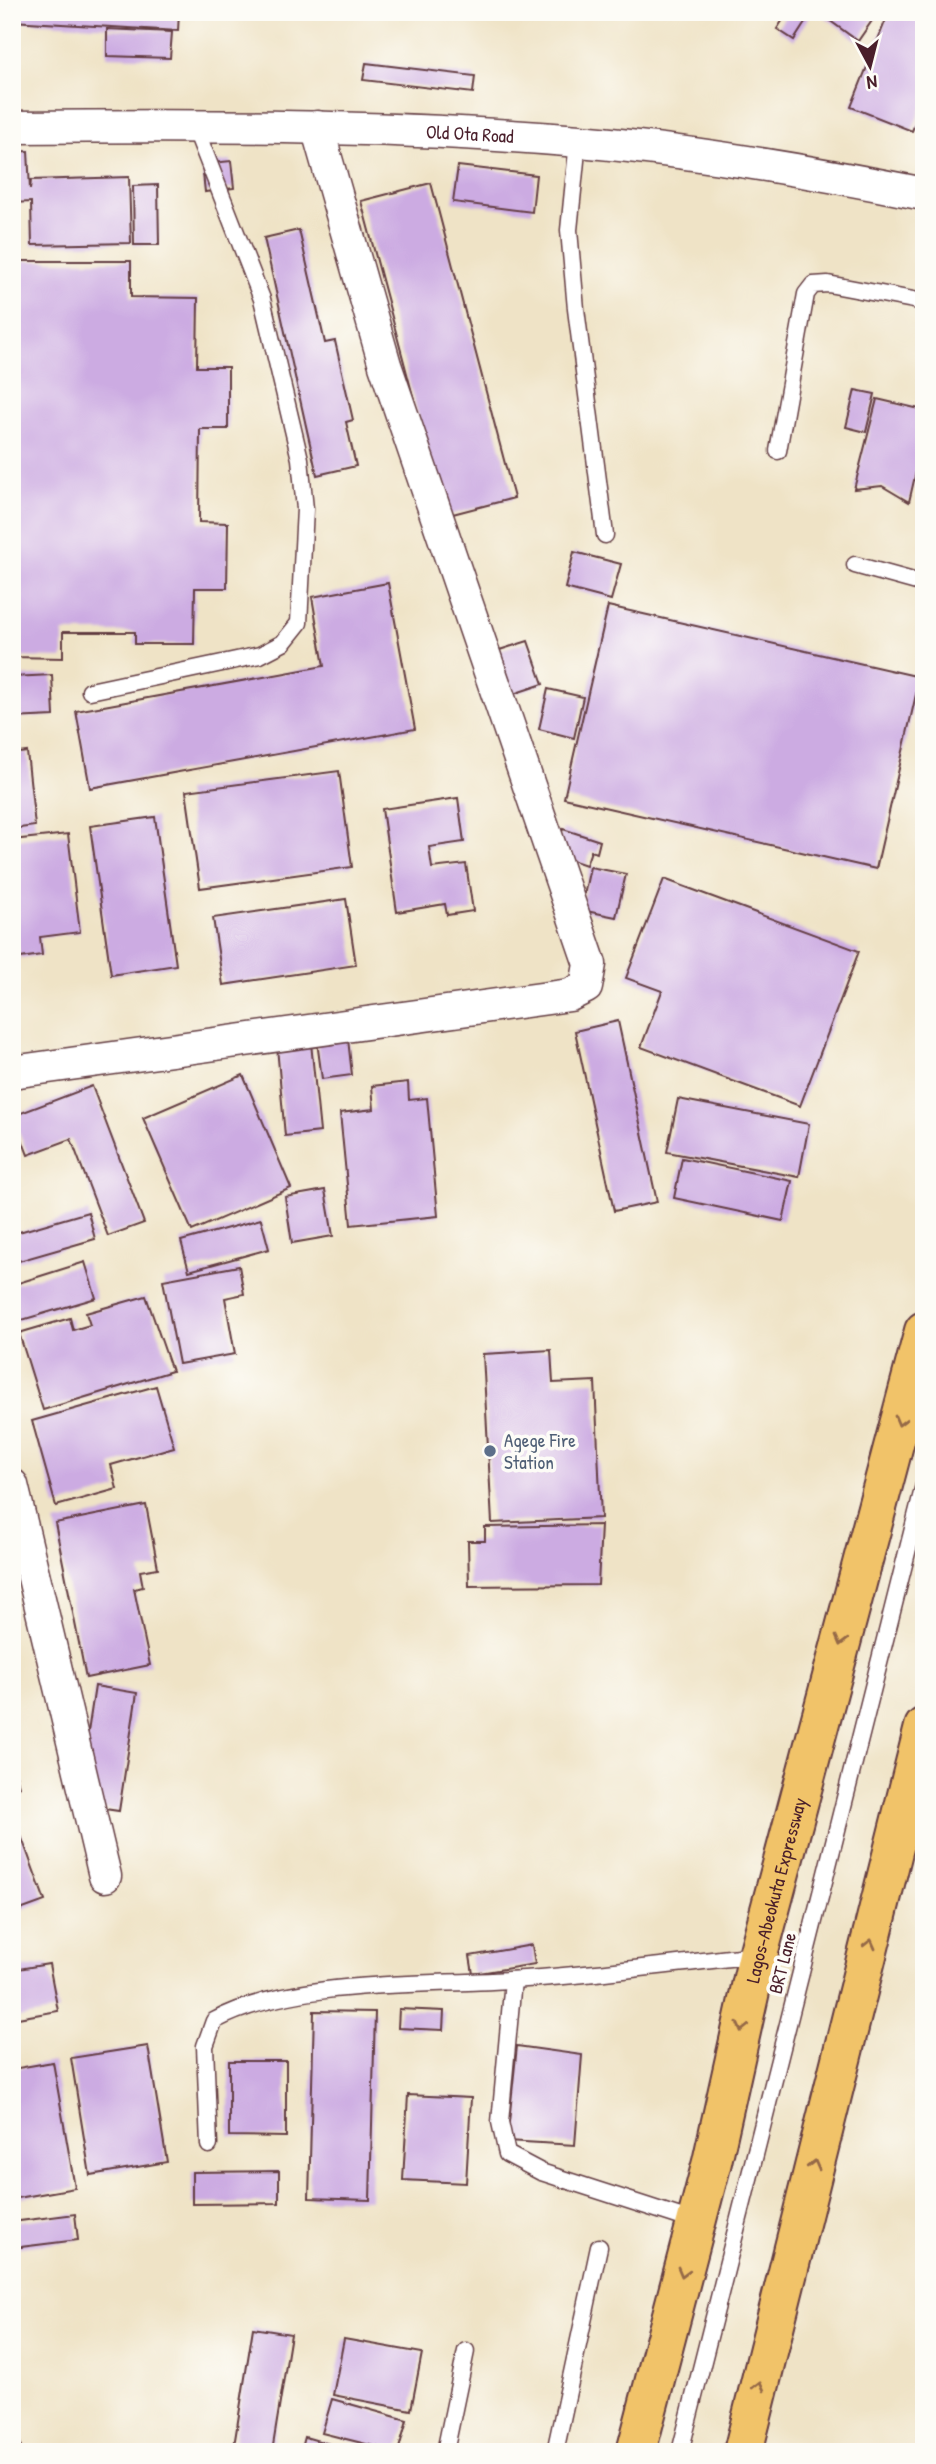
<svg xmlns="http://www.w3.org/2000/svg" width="936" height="2464" font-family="'Patrick Hand',sans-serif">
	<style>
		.building { fill: #ccabe2 }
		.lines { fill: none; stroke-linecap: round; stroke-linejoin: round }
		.lane-casing { stroke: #633c42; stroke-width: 19 }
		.street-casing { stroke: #633c42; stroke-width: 35 }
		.highway-casing { stroke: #633c42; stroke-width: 42 }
		.lane { stroke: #fff; stroke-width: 16 }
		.street { stroke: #fff; stroke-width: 32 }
		.highway { stroke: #f1c369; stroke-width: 38 }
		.oneway { stroke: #956947 }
		.service-dot { fill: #5c6f8a; stroke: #fdfcf7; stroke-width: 2.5 }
		.labels { text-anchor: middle; stroke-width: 7; stroke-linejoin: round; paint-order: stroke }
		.street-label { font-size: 19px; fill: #4a1f2b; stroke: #fdfcf7 }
		.service-label { font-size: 19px; fill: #4e5e75; stroke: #fdfcf7; text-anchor: start }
	</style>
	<rect width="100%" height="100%" fill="#fdfcf7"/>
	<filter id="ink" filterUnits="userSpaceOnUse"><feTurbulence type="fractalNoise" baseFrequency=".0143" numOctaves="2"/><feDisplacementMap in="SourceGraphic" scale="14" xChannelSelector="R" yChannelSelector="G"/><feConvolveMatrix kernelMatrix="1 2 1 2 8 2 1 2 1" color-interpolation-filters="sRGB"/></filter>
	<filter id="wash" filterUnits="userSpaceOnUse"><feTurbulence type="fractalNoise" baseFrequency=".00686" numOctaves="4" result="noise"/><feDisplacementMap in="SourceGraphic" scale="28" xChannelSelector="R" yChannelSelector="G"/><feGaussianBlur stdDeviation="1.57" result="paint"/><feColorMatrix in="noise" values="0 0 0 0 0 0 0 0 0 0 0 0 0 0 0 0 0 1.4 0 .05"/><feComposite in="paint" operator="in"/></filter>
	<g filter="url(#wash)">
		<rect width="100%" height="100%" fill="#efe3c6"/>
		<g id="blocks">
			<g class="building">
				<polygon points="12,12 179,12 178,31 12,21"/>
				<polygon points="788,12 812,12 794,40 777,29"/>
				<polygon points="818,12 878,12 858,41"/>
				<polygon points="889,12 924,12 924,102 912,131 851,107"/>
				<polygon points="107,29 172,32 170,58 107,56"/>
				<polygon points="366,63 475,76 473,93 363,80"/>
				<polygon points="924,112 924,133 916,129"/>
				<polygon points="28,151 30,190 31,180 129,177 131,243 32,245 31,202 12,203 12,152"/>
				<polygon points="231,161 234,188 205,192 202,164"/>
				<polygon points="458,166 536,175 532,212 453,202"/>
				<polygon points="431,183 514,498 445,516 361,201"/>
				<polygon points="158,185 159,245 134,245 133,186"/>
				<polygon points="299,230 325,343 335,341 353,420 346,422 356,466 317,475 264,238"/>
				<polygon points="12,261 131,261 131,297 198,298 197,367 228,367 228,429 200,429 199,522 228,523 227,588 195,588 194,644 135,644 135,632 63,632 63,658 12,657"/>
				<polygon points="855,390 875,394 866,432 846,427"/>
				<polygon points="877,399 924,410 924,437 909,502 882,486 854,489"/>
				<polygon points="574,552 621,564 611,600 565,588"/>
				<polygon points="388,583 415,729 90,788 76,711 324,666 312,597"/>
				<polygon points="608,606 920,677 876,869 564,798"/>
				<polygon points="528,641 543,684 501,698 487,654"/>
				<polygon points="52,675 54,716 12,718 12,677"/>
				<polygon points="548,689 583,697 574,738 539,729"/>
				<polygon points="27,752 35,826 12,829 12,754"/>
				<polygon points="339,771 352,867 200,888 186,791"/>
				<polygon points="458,798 464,842 429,847 432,868 466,864 473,911 447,915 445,904 397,912 382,809"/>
				<polygon points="155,817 176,965 111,975 90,826"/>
				<polygon points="563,829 600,841 597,853 591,851 586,865 554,854"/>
				<polygon points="68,834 80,932 40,937 42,955 20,958 12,898 12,840"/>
				<polygon points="590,867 626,874 616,917 581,910"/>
				<polygon points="664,879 859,951 800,1106 641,1047 662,991 626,978"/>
				<polygon points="346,899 356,965 223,985 213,918"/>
				<polygon points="618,1021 657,1202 614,1211 575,1031"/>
				<polygon points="347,1030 352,1075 322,1079 316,1034"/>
				<polygon points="311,1043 320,1132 285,1136 277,1047"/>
				<polygon points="243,1075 291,1188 192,1231 143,1118"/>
				<polygon points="408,1082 409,1100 427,1098 438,1216 351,1225 340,1113 374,1109 372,1086"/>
				<polygon points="92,1086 144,1223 108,1236 71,1139 28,1155 13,1116"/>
				<polygon points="678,1099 809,1124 799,1177 667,1152"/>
				<polygon points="682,1158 792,1181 783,1221 674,1198"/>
				<polygon points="325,1190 333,1236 292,1243 285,1197"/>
				<polygon points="88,1212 95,1239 12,1263 12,1234"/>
				<polygon points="261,1219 269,1249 189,1271 181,1241"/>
				<polygon points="85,1262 96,1298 12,1323 12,1285"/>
				<polygon points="239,1266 244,1294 225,1298 235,1354 179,1364 163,1280"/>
				<polygon points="146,1296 172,1371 43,1410 19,1333 70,1318 73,1330 90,1325 86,1313"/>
				<polygon points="551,1350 553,1383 595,1381 601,1518 492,1523 483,1354"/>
				<polygon points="156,1386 174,1447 111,1465 117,1489 56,1506 32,1421"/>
				<polygon points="146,1505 158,1568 140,1571 143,1587 134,1589 150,1665 86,1678 55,1523"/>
				<polygon points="601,1525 598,1585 469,1586 468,1541 485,1541 485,1527"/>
				<polygon points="95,1686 137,1693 119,1811 77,1805"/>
				<polygon points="12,1759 19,1787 12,1788"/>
				<polygon points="20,1833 45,1901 12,1913 12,1836"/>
				<polygon points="532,1945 535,1964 473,1974 470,1956"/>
				<polygon points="49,1964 58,2011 12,2019 12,1970"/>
				<polygon points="399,2009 444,2011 443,2030 398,2028"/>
				<polygon points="314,2011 375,2012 370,2200 309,2198"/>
				<polygon points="148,2046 167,2162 90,2175 71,2058"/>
				<polygon points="517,2046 582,2055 575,2145 507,2141"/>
				<polygon points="229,2061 286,2061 286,2137 229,2136"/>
				<polygon points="53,2062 75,2188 12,2199 12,2069"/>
				<polygon points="408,2095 471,2098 466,2183 403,2180"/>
				<polygon points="279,2171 279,2203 192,2204 192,2172"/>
				<polygon points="75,2214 78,2240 12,2248 12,2222"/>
				<polygon points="253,2328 291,2334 272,2452 233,2452"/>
				<polygon points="344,2339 422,2353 411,2410 333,2395"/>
				<polygon points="332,2399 407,2420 398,2452 322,2433"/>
				<polygon points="12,2410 21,2446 12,2448"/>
				<polygon points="305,2437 354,2451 354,2452 301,2452"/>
			</g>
		</g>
	</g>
	<g filter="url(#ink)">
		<use href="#blocks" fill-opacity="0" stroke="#633c42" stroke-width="2"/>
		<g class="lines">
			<g class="lane-casing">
				<g id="lane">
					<polyline points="578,141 569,230 576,309 605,535"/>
					<polyline points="778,451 806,294 813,285 828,284 924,302"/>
					<polyline points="855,565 924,584"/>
					<polyline points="90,691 260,655 283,643 299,623 305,509 300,459 262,299 194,125"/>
					<polyline points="513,1980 500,2122 507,2154 541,2172 696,2222"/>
					<path d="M209,2145L205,2046L214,2021C287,1981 410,1985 492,1981C581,1977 670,1964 758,1955"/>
					<polyline points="445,2452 466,2351"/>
					<polyline points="555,2452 599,2247"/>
					<polyline points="680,2452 924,1485"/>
				</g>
			</g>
			<g class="street-casing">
				<g id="street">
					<path id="s1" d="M12,127C201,125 390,125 579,141C695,151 810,171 924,194"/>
					<polyline points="12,1072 570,995 586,987 590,964 385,365 317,127"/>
					<polyline points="12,1485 105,1876"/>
				</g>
			</g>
			<g class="highway-casing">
				<g id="highway">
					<path id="s2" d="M636,2452L712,2162L758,1955L924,1331"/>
					<polyline points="743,2452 924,1727"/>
				</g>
			</g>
			<use href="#lane" class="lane"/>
			<use href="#street" class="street"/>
			<use href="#highway" class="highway"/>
		</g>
		<defs><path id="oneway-chevron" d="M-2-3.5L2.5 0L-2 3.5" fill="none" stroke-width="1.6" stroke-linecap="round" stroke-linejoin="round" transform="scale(1.75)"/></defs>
		<g class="oneway">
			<use href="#oneway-chevron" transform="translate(900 1421) rotate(105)"/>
			<use href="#oneway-chevron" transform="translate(841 1641) rotate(105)"/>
			<use href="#oneway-chevron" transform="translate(870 1944) rotate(-76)"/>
			<use href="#oneway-chevron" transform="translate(742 2027) rotate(103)"/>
			<use href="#oneway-chevron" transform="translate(814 2165) rotate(-76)"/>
			<use href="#oneway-chevron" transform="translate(683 2272) rotate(105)"/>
			<use href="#oneway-chevron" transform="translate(759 2386) rotate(-76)"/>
		</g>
	</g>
	<circle class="service-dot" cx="490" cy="1451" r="7"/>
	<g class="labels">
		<g class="street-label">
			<text dy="7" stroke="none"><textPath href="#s1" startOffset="458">Old Ota Road</textPath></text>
			<text dy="7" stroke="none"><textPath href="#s2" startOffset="579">Lagos-Abeokuta Expressway</textPath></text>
			<text transform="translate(782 1963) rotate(-76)" y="7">BRT Lane</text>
		</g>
		<g class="service-label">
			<text x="504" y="1447">Agege Fire<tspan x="504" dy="22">Station</tspan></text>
		</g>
	</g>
	<rect width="936" height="2464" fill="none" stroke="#fdfcf7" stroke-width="42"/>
	<g transform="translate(870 66) rotate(173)" stroke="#fdfcf7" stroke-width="5" paint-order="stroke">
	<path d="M0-5L12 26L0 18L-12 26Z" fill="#4a1f2b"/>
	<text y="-10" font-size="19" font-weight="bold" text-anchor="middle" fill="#4a1f2b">N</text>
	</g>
</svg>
